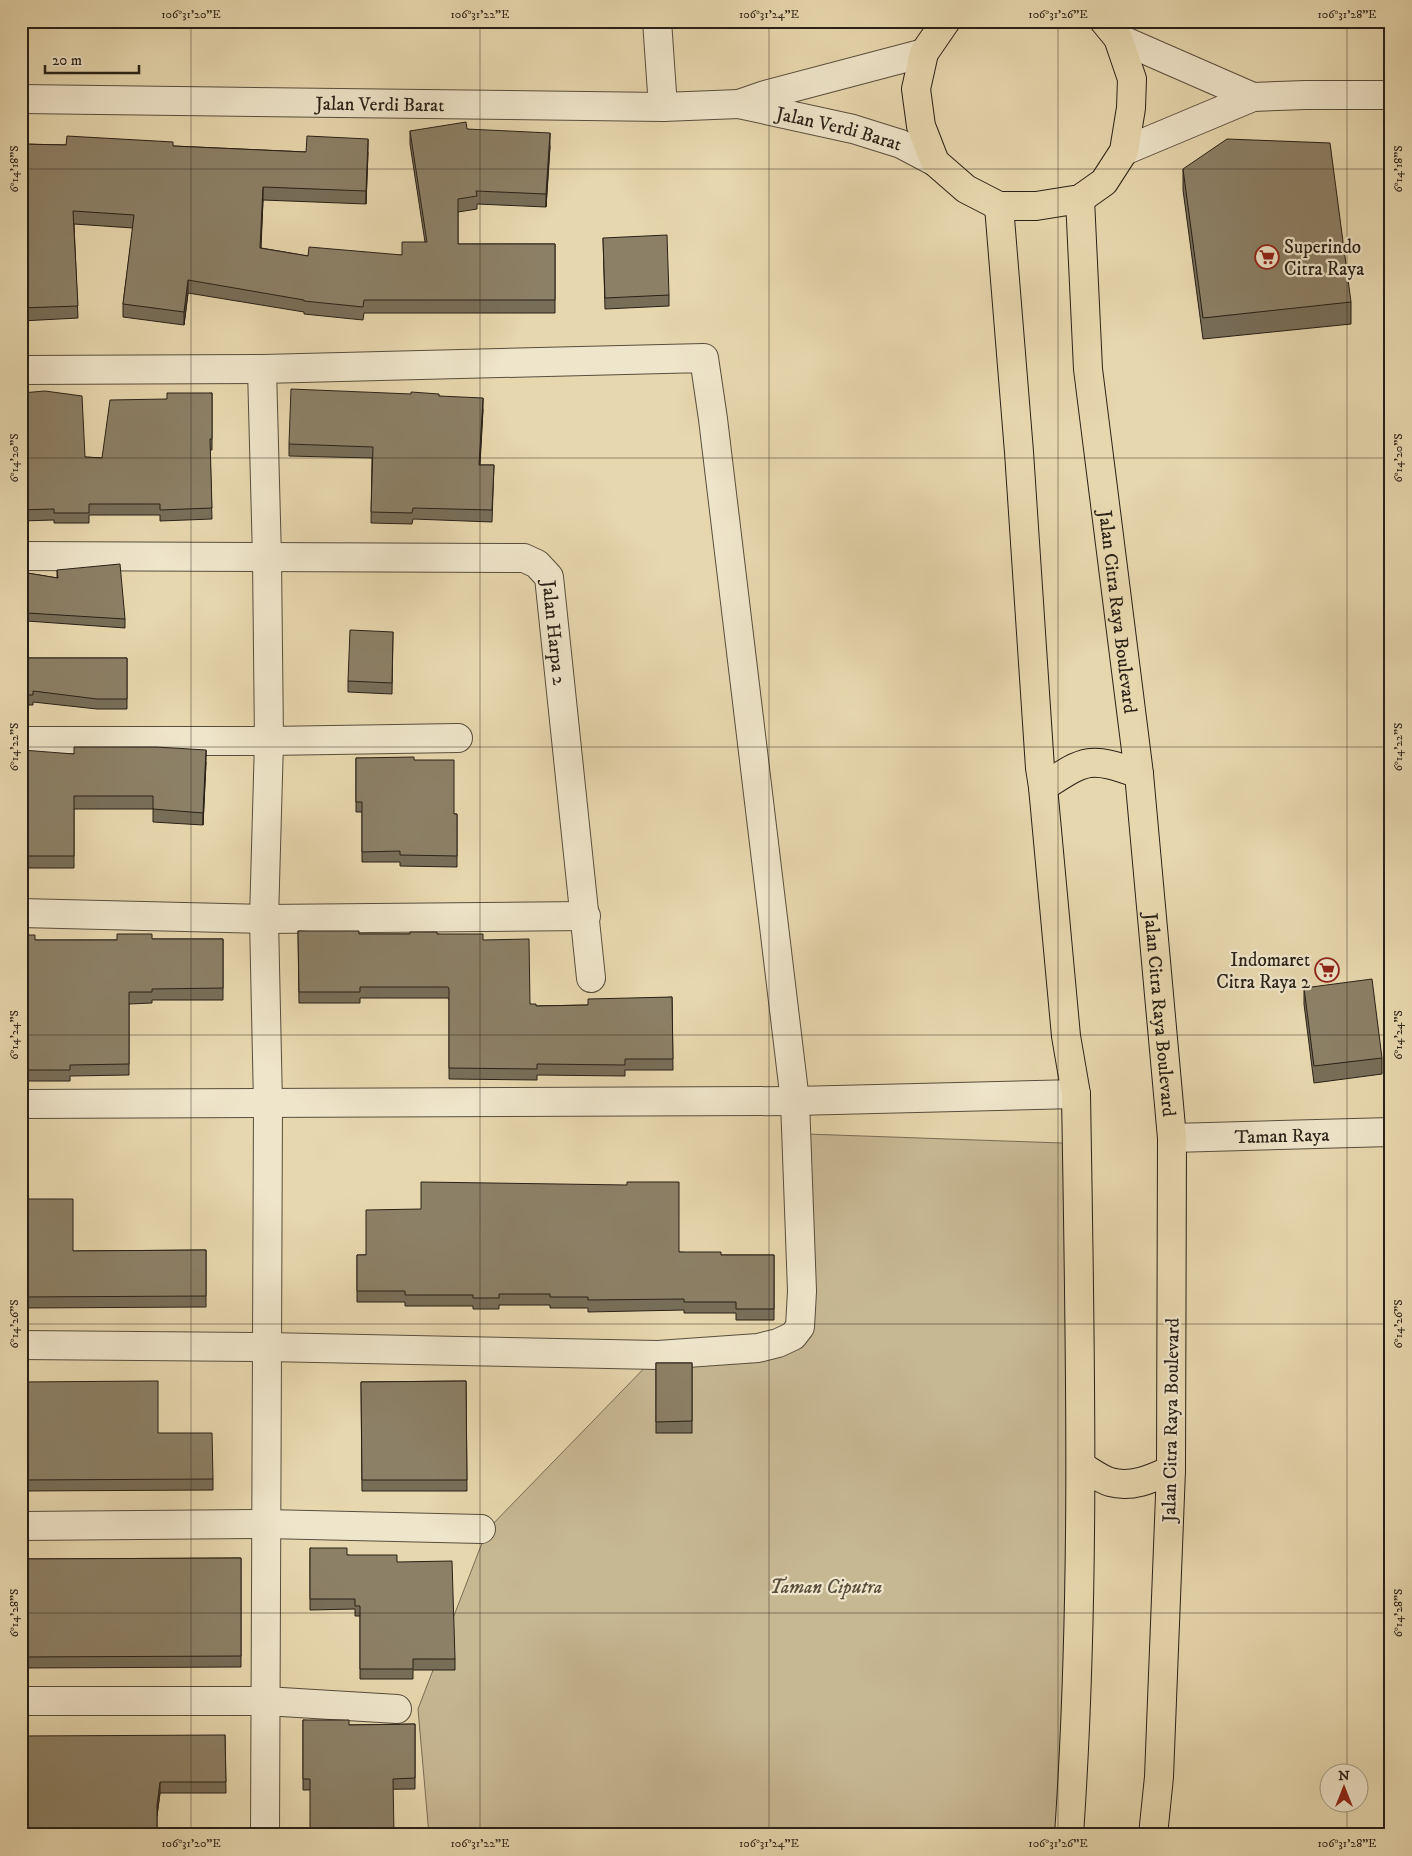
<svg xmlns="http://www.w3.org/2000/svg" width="1412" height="1856" font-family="'IM FELL DW Pica',serif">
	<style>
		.green { fill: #c7b894; stroke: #786c56 }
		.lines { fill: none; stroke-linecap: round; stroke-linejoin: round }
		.minor-casing { stroke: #584e3d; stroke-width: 30 }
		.major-casing { stroke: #292117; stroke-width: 30 }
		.minor { stroke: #efe5ca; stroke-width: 28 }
		.major { stroke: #e7d7ae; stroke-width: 28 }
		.wall { fill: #786e58; stroke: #292117 }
		.shaded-wall { fill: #625a47; stroke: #292117 }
		.building { fill: #8c8066; stroke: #292117 }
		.ticks { fill: none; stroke: #292117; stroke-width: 1; stroke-opacity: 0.45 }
		.labels { text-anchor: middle; stroke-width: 4.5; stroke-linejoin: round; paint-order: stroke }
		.street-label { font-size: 19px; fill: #292117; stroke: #efe5ca }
		.poi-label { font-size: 19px; fill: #292117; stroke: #efe5ca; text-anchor: start }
		.park-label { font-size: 19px; font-style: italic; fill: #584e3c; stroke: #efe5ca }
		.neatline { fill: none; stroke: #292117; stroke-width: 2 }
		.ticks-label { font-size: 12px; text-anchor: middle; fill: #292117 }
	</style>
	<rect width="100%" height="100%" fill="#e7d7ae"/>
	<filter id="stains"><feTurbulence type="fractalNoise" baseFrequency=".004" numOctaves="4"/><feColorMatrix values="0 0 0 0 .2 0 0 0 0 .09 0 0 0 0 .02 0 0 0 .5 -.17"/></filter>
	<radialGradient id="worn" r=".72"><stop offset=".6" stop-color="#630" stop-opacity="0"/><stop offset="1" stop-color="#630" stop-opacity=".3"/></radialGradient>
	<polygon class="green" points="806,1134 1090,1144 1065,1835 429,1835 418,1709 487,1530 657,1355 758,1347 804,1318"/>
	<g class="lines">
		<g class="minor-casing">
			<g id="minor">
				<polyline points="657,21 663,107"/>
				<polyline points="1118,38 1253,97"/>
				<path id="s1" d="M924,53L765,95L739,104L853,129L901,144L935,162"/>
				<path id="s2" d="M21,99L663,107L739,104"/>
				<polyline points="1124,151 1253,97 1306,95 1391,95"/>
				<polyline points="262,369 267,558 269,741 264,919 268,1104 265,1835"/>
				<polyline points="21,370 262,369 704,358 713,419 795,1101 802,1291 800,1327 793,1336 778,1343 758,1348 658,1355 267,1347 21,1345"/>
				<path id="s3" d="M21,556L524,558L537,564L549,577L591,978"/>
				<polyline points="21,741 269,741 458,738"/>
				<polyline points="21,913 264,919 586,916"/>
				<polyline points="21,1104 795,1101 1076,1094"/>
				<path id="s4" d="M1172,1138L1391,1132"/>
				<polyline points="21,1526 266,1524 481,1529"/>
				<polyline points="21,1701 265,1701 397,1709"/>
			</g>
		</g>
		<g class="major-casing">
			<g id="major">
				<polyline points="946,21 924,53 916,89 921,126 935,162 966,189 999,206 1036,206 1080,199 1104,182 1124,151 1131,108 1132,79 1118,38 1104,21"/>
				<path id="s5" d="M1080,199L1088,369L1139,774L1172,1138L1171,1470L1159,1777L1153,1835"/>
				<path d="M999,206L1019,452L1040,768L1043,787L1066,1036L1076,1094C1080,1341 1086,1588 1069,1835"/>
				<path d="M1043,787C1086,759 1089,756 1139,774"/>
				<path d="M1081,1466C1090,1471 1100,1479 1110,1482C1132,1488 1151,1479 1171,1470"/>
			</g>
		</g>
		<use href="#minor" class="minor"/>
		<use href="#major" class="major"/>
	</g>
	<g class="wall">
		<polygon points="425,21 519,21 439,21 439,23"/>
		<polygon points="467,129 550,146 546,207 477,204 477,209 458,212 458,244 555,244 555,313 364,313 363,320 304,314 304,312 188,293 184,325 123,317 123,304 133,228 74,224 78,318 21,321 21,144 66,145 173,146 306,152 368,152 366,204 263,200 261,248 308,256 402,255 425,242 410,144 410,131"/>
		<polygon points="1183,169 1351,302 1351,324 1203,339 1183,190"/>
		<polygon points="603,238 669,295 669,306 605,309"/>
		<polygon points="21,393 85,457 102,458 167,399 212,393 212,450 210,450 212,519 160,521 160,515 89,515 89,523 54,523 54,520 21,521"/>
		<polygon points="439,396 483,409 480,465 494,465 492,522 413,519 412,524 371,523 372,458 289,456 289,444"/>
		<polygon points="57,570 125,619 125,628 27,621 21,620 21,572 57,578"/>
		<polygon points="393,632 392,694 348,692 348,681"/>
		<polygon points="21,658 127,658 127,709 97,709 33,702 33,705 21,705"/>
		<polygon points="21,753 74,754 206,762 203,825 153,822 153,809 74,809 74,868 21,868"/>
		<polygon points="356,758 414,760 454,814 457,814 457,867 400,866 400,862 362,862 362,812 356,812"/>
		<polygon points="298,931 359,934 437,934 483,940 530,1004 536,1006 588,1005 672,997 673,1070 625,1070 625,1076 537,1075 537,1080 449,1079 449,1000 448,998 360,998 360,1003 299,1003"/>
		<polygon points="21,935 35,940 117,940 152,939 223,939 223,1000 152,1000 152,1003 129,1004 129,1075 70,1076 70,1081 21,1081"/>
		<polygon points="1304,988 1382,1058 1382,1074 1314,1083 1304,1004"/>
		<polygon points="21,1199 73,1251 206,1250 206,1307 21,1308"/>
		<polygon points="679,1252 721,1255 774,1255 774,1320 736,1320 736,1313 684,1313 684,1310 588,1312 588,1308 550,1308 550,1305 499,1305 499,1309 473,1309 473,1306 405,1306 405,1302 357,1302 357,1255"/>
		<rect x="656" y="1363" width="36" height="70"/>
		<polygon points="466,1381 467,1491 362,1491 361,1382"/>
		<polygon points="21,1382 158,1433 213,1479 213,1490 21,1491"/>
		<polygon points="310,1548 347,1555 397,1562 455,1659 455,1670 413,1670 413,1679 360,1679 360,1616 355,1616 355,1609 310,1610"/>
		<polygon points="241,1558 241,1667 21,1668 21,1559"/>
		<polygon points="303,1720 349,1725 415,1724 415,1789 303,1790"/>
		<polygon points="225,1735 226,1793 160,1793 157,1815 157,1835 21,1835"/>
	</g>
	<g class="shaded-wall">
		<polygon points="550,133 550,146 546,207 546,194"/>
		<polygon points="368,139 368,152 366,204 366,191"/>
		<polygon points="263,187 263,200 260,261 260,248"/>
		<polygon points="188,280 188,293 184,325 184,312"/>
		<polygon points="483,398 483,409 479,476 479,465"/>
		<polygon points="206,750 206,762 203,825 203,813"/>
		<polygon points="160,1782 160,1793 157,1816 157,1805"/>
	</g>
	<g class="building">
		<polygon points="466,122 467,129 550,133 546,194 476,191 477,196 458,199 458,244 555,244 555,300 364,300 363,307 304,301 304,300 188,280 184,312 123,304 134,215 73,211 78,306 21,308 21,144 66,145 67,136 173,142 173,146 306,152 307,136 368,139 366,191 263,187 260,248 308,256 309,247 402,255 402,242 427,242 410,131"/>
		<polygon points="1227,139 1330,143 1351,302 1203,318 1183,169"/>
		<polygon points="667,235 669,295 605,298 603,238"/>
		<polygon points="291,389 411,394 411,392 439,394 439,396 483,398 479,465 494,465 492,510 413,508 412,513 371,512 373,447 289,444"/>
		<polygon points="45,391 82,396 85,457 102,458 110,400 167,399 167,393 212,393 212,439 210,439 212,508 160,510 160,504 89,504 89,513 54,513 54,509 21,510 21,393"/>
		<polygon points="120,564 125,619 27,613 21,612 21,572 58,578 57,570"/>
		<polygon points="350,630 393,632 392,683 348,681"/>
		<polygon points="21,658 127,658 127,699 97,699 33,691 33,695 21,695"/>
		<polygon points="74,747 156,747 206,750 203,813 153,809 153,796 74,796 74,856 21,856 21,753 22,750 74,754"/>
		<polygon points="414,757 414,760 454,760 454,814 457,814 457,856 400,855 400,851 362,852 362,802 356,802 356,758"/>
		<polygon points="298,931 359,931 359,934 410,934 410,932 437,932 437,934 483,934 483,940 529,939 530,1004 536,1004 536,1006 588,1005 588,999 672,997 673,1059 625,1059 625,1065 537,1064 537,1069 449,1068 449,989 448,987 360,987 360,992 299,992"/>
		<polygon points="117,934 152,934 152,939 223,939 223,988 152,989 152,992 129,992 129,1064 70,1065 70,1070 21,1070 21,935 35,935 35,940 117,940"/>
		<polygon points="1372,979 1382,1058 1314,1066 1304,988"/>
		<polygon points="421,1182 627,1185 627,1182 679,1182 679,1252 721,1252 721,1255 774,1255 774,1309 736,1309 736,1302 684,1302 684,1299 588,1300 588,1297 550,1297 550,1294 499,1294 499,1298 473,1298 473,1295 405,1295 405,1291 357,1291 357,1255 366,1255 366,1210 421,1209"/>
		<polygon points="21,1199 73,1199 73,1251 206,1250 206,1296 21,1297"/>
		<polygon points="656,1363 692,1363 692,1421 656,1422"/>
		<polygon points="158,1381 158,1433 212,1433 213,1479 21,1480 21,1382"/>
		<polygon points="466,1381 467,1480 362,1480 361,1382"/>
		<polygon points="310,1548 347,1548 347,1555 397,1555 397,1562 452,1561 455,1659 413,1659 413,1669 360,1669 360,1606 355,1606 355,1599 310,1599"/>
		<polygon points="241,1558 241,1656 21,1657 21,1559"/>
		<polygon points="303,1720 349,1720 349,1725 415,1724 415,1778 393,1779 394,1835 310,1835 310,1779 303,1779"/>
		<polygon points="225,1735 226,1782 160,1782 157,1805 157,1834 21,1835 21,1736"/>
	</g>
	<path class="ticks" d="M191,21V1835M480,21V1835M769,21V1835M1058,21V1835M1347,21V1774M21,169H1391M21,458H1391M21,747H1391M21,1035H1391M21,1324H1391M21,1613H1391M1347,1804V1835"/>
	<defs>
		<g id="supermarket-ring" transform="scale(1.25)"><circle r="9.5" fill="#efe5ca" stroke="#8f2418" stroke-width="1.5"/><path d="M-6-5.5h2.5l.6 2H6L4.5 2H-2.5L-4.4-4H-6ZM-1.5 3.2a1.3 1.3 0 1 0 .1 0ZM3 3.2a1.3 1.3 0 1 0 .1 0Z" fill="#8f2418"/></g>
	</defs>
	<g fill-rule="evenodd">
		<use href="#supermarket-ring" x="1267" y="257"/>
		<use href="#supermarket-ring" x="1327" y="970"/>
	</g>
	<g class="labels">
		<g class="street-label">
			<text dy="7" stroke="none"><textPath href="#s2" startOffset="359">Jalan Verdi Barat</textPath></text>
			<text dy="7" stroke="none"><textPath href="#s1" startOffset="295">Jalan Verdi Barat</textPath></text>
			<text dy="7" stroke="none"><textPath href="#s5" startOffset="415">Jalan Citra Raya Boulevard</textPath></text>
			<text dy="7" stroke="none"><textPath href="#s3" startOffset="591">Jalan Harpa 2</textPath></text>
			<text dy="7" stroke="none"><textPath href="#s5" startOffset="820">Jalan Citra Raya Boulevard</textPath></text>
			<text dy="7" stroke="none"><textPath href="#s4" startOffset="110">Taman Raya</textPath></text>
			<text transform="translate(1170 1420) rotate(-89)" y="7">Jalan Citra Raya Boulevard</text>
		</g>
		<g class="poi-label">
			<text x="1284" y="253">Superindo<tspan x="1284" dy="22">Citra Raya</tspan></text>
			<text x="1310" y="966" text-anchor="end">Indomaret<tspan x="1310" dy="22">Citra Raya 2</tspan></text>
		</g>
		<g class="park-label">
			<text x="826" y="1593">Taman Ciputra</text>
		</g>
	</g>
	<rect width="1412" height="1856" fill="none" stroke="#e7d7ae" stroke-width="55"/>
	<g transform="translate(1344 1788)"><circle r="24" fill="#efe5ca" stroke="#a09782"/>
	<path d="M0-4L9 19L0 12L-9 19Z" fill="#8f2418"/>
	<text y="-8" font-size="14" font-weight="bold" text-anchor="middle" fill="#292117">N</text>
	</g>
	<path d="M45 65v8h94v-8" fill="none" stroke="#292117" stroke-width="2.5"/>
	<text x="52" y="65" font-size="15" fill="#292117" stroke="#efe5ca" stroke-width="4" paint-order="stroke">20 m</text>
	<rect x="28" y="28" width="1356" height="1800" class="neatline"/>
	<g class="ticks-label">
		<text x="191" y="18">106°31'20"E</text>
		<text x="480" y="18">106°31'22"E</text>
		<text x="769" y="18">106°31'24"E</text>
		<text x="1058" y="18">106°31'26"E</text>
		<text x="1347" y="18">106°31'28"E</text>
		<text transform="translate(14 169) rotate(-90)" y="4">6°14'18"S</text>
		<text transform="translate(1398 169) rotate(-90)" y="4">6°14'18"S</text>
		<text transform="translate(14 458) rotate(-90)" y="4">6°14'20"S</text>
		<text transform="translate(1398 458) rotate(-90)" y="4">6°14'20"S</text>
		<text transform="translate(14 747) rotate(-90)" y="4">6°14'22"S</text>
		<text transform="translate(1398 747) rotate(-90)" y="4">6°14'22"S</text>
		<text transform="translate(14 1035) rotate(-90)" y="4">6°14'24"S</text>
		<text transform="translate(1398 1035) rotate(-90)" y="4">6°14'24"S</text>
		<text transform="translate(14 1324) rotate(-90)" y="4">6°14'26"S</text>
		<text transform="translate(1398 1324) rotate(-90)" y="4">6°14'26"S</text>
		<text transform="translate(14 1613) rotate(-90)" y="4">6°14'28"S</text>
		<text transform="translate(1398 1613) rotate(-90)" y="4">6°14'28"S</text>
		<text x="191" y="1847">106°31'20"E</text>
		<text x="480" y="1847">106°31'22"E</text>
		<text x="769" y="1847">106°31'24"E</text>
		<text x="1058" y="1847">106°31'26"E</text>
		<text x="1347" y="1847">106°31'28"E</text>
	</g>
	<rect width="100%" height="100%" filter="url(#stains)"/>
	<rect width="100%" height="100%" fill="url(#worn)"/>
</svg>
